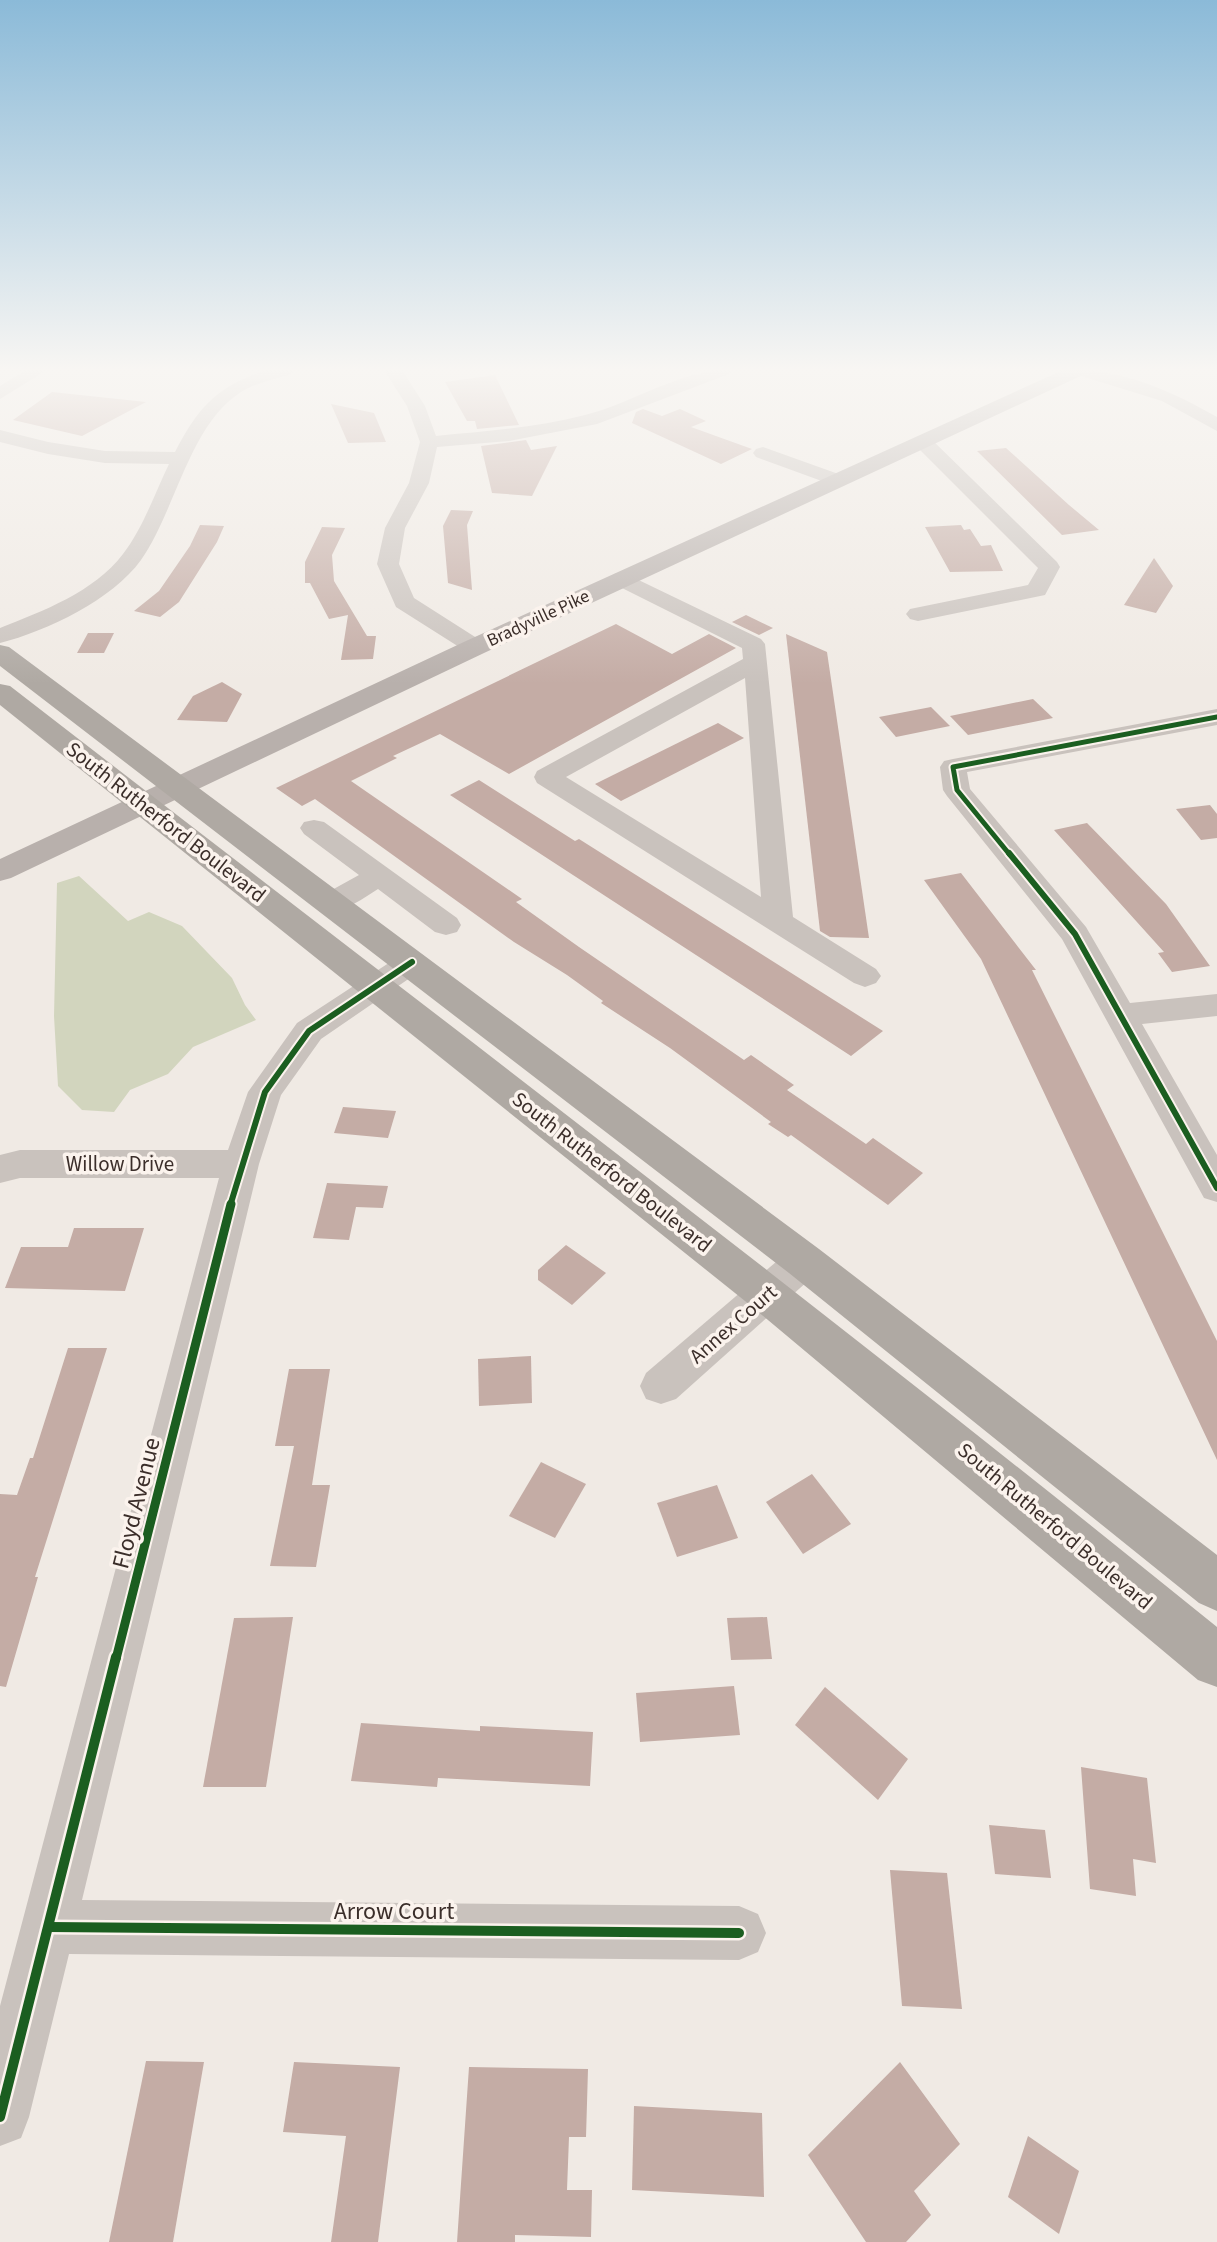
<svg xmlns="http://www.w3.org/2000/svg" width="1217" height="2242" font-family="'Source Sans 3',sans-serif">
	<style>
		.green { fill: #d2d5be }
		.building { fill: #c4aca5 }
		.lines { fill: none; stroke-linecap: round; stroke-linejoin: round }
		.minor { fill: #c9c2bd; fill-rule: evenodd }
		.major { fill: #b8b0ac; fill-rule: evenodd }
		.highway { fill: #afa9a3; fill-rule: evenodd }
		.cycleway-far3-casing { stroke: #fbf3ed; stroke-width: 9 }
		.cycleway-far2-casing { stroke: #fbf3ed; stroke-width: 10 }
		.cycleway-far1-casing { stroke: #fbf3ed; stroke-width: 13 }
		.cycleway-casing { stroke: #fbf3ed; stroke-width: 15 }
		.cycleway-far3 { stroke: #1b5e20; stroke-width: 5 }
		.cycleway-far2 { stroke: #1b5e20; stroke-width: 6 }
		.cycleway-far1 { stroke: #1b5e20; stroke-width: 9 }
		.cycleway { stroke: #1b5e20; stroke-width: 10 }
		.labels { text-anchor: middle; stroke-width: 7; stroke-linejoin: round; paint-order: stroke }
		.far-street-label { font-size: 18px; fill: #3b2e2a; stroke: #fbf3ed }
		.street-label { font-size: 21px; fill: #3b2e2a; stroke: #fbf3ed }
		.near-street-label { font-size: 24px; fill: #3b2e2a; stroke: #fbf3ed }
	</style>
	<rect width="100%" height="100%" fill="#f0eae4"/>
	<polygon class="green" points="79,876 128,921 149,912 182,926 232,978 245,1005 256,1020 193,1047 168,1074 130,1090 114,1112 82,1110 58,1086 54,1016 57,883"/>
	<g class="building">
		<polygon points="495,375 519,425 477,429 475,421 467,421 445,382"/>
		<polygon points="52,392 146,402 82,436 13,420"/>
		<polygon points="331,404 374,413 386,442 348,443"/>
		<polygon points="643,409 662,416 680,409 706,421 691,427 752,449 721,464 632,423 636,412"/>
		<polygon points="526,440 531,450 557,446 532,496 492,493 481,446"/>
		<polygon points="1006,448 1069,505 1099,530 1062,535 977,451"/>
		<polygon points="451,510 473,511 467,525 472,590 448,583 443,526"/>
		<polygon points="200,525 224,526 217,542 179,602 160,617 134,611 159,591 190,546"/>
		<polygon points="961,525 964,530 970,529 981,546 991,545 1003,571 950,572 925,527"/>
		<polygon points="322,527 345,528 332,555 334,581 367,636 376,636 373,659 341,660 348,615 329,619 310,583 305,583 305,562"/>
		<polygon points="1154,558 1173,586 1156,613 1124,605"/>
		<polygon points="746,615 773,628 759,635 732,622"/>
		<polygon points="616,624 672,654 709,634 736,648 509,774 440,734 393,756 397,758 351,781 522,899 516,902 579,947 744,1060 751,1055 794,1085 787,1090 866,1144 873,1138 923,1173 888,1205 791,1135 788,1137 768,1124 771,1122 670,1048 601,1003 603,1001 567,975 514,942 315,799 302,806 276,788"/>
		<polygon points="88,633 114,633 104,653 77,653"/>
		<polygon points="786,634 827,652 869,938 830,937 820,931"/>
		<polygon points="222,682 242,694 227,722 177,720 193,696"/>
		<polygon points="1033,699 1053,718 968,735 950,716"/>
		<polygon points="931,707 950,726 896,737 879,717"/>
		<polygon points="718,723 744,738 621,801 595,784"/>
		<polygon points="479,780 575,841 579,839 883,1031 851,1056 450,795"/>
		<polygon points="1210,805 1217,814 1217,838 1201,840 1176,809"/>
		<polygon points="1087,823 1166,904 1210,966 1172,972 1158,953 1164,952 1054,830"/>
		<polygon points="961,873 1036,970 1032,970 1217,1341 1217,1460 981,959 924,880"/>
		<polygon points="343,1107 396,1111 388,1138 334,1133"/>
		<polygon points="327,1183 388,1186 383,1208 356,1207 349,1240 313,1238"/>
		<polygon points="74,1228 144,1228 125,1291 5,1288 21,1247 68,1247"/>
		<polygon points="566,1245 606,1273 572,1305 538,1280 538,1270"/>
		<polygon points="68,1348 107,1348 35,1577 38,1577 6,1687 0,1686 0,1494 17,1495 30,1458 33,1458"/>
		<polygon points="531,1356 532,1403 479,1406 478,1359"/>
		<polygon points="289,1369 330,1369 312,1485 330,1485 316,1567 270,1566 294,1446 275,1446"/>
		<polygon points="541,1462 586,1484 555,1538 509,1516"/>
		<polygon points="812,1474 851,1524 803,1554 766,1502"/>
		<polygon points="717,1485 738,1538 677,1557 657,1503"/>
		<polygon points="293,1617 266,1787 203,1787 234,1618"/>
		<polygon points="767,1617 772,1659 731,1660 727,1618"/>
		<polygon points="734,1686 740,1735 640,1742 636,1693"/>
		<polygon points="825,1687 908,1759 878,1800 795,1725"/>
		<polygon points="361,1723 480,1731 480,1726 593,1732 590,1786 438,1778 437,1787 351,1781"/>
		<polygon points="1081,1767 1147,1778 1156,1863 1133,1859 1136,1896 1090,1889"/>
		<polygon points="989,1825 1045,1830 1051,1878 995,1874"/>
		<polygon points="890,1870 947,1873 962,2009 902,2006"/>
		<polygon points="146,2061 204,2062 173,2242 109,2242"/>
		<polygon points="294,2062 400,2067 378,2242 331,2242 346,2136 283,2132"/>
		<polygon points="900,2062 960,2144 914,2191 931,2215 906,2242 866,2242 808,2155"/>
		<polygon points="469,2067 588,2069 586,2137 569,2137 567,2190 592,2190 591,2237 515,2235 515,2242 457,2242"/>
		<polygon points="634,2106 762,2113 764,2197 632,2190"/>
		<polygon points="1028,2136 1079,2171 1059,2234 1008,2197"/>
	</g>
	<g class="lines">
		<g class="minor">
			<polygon points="26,370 47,370 0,399 0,386"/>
			<path d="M267,370H294L291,374C275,379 255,383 241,392C189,425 176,510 141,560C112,600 47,631 0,643V628C43,611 94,592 123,554C143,528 155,493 169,464L105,463L48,454L0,442V430L48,442L105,451L175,452C198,407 218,385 267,370Z"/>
			<path d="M384,370H402L425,406L436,436C486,431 536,428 585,415C634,403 680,369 732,370L729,374L597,424L509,441L437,447L429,483L405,528L399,564L414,598L483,642L487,647L483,652H467L396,607L377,564L385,528L409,483L420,442L407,406Z"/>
			<path d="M1072,370C1124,369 1173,392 1217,417V431L1162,401L1075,374Z"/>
			<polygon points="922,435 929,437 1057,562 1060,567 1045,595 918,621 910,619 906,614 910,609 1028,585 1038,568 915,445 913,441"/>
			<polygon points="763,447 844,476 847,480 844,484 830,484 756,457 753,453 756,449"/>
			<path d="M622,572L761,639L765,644L793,917L876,969L881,976L876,983L865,987L854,983L537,783L534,777L537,771L743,659L742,648L614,584L611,579L614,574ZM745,678L761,897L566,777Z"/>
			<polygon points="1217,709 1217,725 967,772 970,789 1086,927 1130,1003 1217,994 1217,1016 1142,1024 1217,1155 1217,1202 1204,1198 1062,939 947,796 943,790 940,767 944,761 953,759"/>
			<path d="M314,820L324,822L457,918L461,925L457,932L446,935L435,932L378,889C360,900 342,915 321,910L317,903L321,896L359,875L304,834L300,828L304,822Z"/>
			<polygon points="412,952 423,955 428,962 423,969 321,1039 281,1095 259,1164 82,1900 739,1906 758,1914 766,1933 758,1952 739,1960 69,1954 29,2117 21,2138 0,2146 0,2006 219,1178 20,1178 0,1183 0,1155 20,1150 228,1150 248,1092 297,1023 401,955"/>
			<polygon points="804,1245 818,1250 823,1261 818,1272 676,1399 661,1404 646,1399 640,1386 646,1373 790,1250"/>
		</g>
		<polygon class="major" points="1063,370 1087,370 1085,374 484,653 11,878 0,881 0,859 466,641"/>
		<g class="highway">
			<polygon points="0,645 9,647 819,1249 1217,1555 1217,1611 1199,1603 789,1273 0,666"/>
			<path d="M0,684L10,686C413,998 821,1306 1217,1627V1687L1198,1680L750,1305L0,705Z"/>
		</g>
		<g class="cycleway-far3-casing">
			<polyline id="cycleway-far3" points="1010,855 957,790 953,767 1217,717"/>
		</g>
		<g class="cycleway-far2-casing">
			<g id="cycleway-far2">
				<polyline points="1009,853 1075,934 1217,1188"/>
				<polyline points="230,1206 265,1092 309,1031 412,962"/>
			</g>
		</g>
		<g class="cycleway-far1-casing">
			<polyline id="cycleway-far1" points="116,1659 231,1204"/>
		</g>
		<g class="cycleway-casing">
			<g id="cycleway">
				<polyline points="49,1927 739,1933"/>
				<polyline points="0,2117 116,1657"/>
			</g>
		</g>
		<use href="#cycleway-far3" class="cycleway-far3"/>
		<use href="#cycleway-far2" class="cycleway-far2"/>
		<use href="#cycleway-far1" class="cycleway-far1"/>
		<use href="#cycleway" class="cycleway"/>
	</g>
	<linearGradient id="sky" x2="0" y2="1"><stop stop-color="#8bbad8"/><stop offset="0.54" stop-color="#f8f6f3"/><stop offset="1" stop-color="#f8f6f3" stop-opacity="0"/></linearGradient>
	<rect width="1217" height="684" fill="url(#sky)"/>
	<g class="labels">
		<g class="far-street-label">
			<text transform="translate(538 618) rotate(-25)" y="6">Bradyville Pike</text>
		</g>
		<g class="street-label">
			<text transform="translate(166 822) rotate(38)" y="7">South Rutherford Boulevard</text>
			<text x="120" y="1171">Willow Drive</text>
			<text transform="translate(612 1172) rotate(38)" y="7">South Rutherford Boulevard</text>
			<text transform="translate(733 1324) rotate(-41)" y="7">Annex Court</text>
			<text transform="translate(1055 1526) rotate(40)" y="7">South Rutherford Boulevard</text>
		</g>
		<g class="near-street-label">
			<text transform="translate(136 1503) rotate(-76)" y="8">Floyd Avenue</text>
			<text x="394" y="1919">Arrow Court</text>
		</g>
	</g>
</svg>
